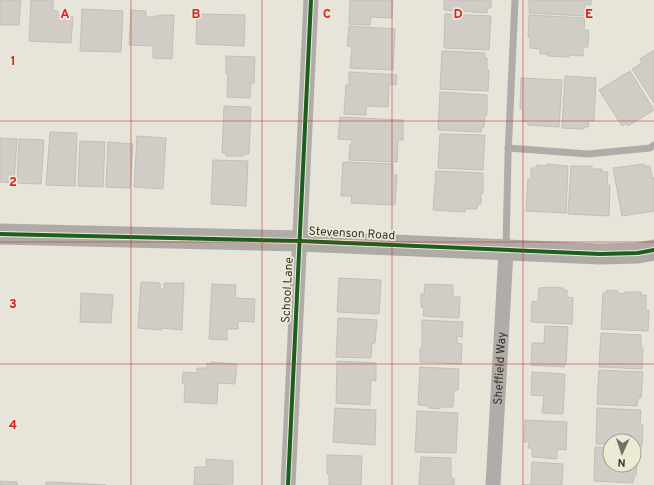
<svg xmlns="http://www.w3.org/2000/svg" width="654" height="485" font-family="Overpass,sans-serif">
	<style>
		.building { fill: #d1ccc6; stroke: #c3beb7 }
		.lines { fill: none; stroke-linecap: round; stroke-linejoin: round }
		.lane { stroke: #afacaa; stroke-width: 7 }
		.street { stroke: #afacaa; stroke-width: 15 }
		.secondary { stroke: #aeaba7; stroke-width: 21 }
		.cycleway-casing { stroke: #ece9d5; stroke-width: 6 }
		.cycleway { stroke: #1b5e20; stroke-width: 4 }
		.grid { fill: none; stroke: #d62828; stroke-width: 1; stroke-opacity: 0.55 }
		.labels { text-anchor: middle; stroke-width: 3.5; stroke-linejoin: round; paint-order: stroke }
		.street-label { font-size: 12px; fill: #35342c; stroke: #ece9d5 }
		.grid-label { font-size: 13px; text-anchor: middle; font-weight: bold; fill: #d62828; stroke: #ece9d5; stroke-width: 3.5; stroke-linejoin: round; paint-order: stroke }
	</style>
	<rect width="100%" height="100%" fill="#e7e5da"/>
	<g class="building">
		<polygon points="0,0 21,0 19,25 0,25"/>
		<polygon points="31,0 53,0 53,10 58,11 58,15 73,17 71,43 29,41"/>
		<polygon points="350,0 393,0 392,18 371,17 370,25 349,24"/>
		<polygon points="444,0 491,0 491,8 487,8 487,13 444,10"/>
		<polygon points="529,0 591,0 591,5 585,4 585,16 529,13"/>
		<polygon points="82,9 123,11 121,52 80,51"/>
		<polygon points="131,10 146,11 146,17 154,17 154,16 159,16 159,15 174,15 172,59 153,58 153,46 129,45"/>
		<polygon points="197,14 245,15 244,46 196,44"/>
		<polygon points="445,14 491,16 489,50 444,48"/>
		<polygon points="529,15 585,18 584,30 589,30 588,47 583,47 583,56 569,55 569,57 548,56 548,54 540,54 540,49 530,48 530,37 528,37"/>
		<polygon points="349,26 395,29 393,70 350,68 352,47 347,46"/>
		<polygon points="654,50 654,103 632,69 642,63 640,59"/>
		<polygon points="442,51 485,53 485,58 487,58 487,70 489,70 488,91 440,89"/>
		<polygon points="226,56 255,57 254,83 251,83 250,98 227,97 228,74 226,74"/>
		<polygon points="630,71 654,110 628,126 627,123 622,126 599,90"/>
		<polygon points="349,72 397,75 396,85 389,84 388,107 366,106 366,115 344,114 346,85 349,85"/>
		<polygon points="565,76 596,78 594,121 589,120 588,127 584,127 584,129 562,128"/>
		<polygon points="521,78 562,80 559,127 528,125 528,122 523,121 523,109 520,109"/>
		<polygon points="440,92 487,95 487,115 485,115 484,127 482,127 481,132 438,130"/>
		<polygon points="224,106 251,107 249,154 243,154 243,156 226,156 226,153 222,153"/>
		<polygon points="340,117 403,120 403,140 398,140 397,162 349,160 350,144 352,144 352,140 338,139"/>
		<polygon points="50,132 77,133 75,186 46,185"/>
		<polygon points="440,134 485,135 483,170 438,168"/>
		<polygon points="137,136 166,138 163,189 134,187"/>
		<polygon points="0,138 17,139 14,183 0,182"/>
		<polygon points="19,139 44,140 41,184 17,183"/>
		<polygon points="80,141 105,142 103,187 78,186"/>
		<polygon points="108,142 133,144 130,188 106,187"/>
		<polygon points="213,160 248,161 246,206 211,204"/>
		<polygon points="343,162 393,164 393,175 397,175 395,205 351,203 352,196 341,196"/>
		<polygon points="547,164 568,166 566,213 526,211 528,179 531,179 531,168 536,168 536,165 547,166"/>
		<polygon points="644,164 644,166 650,166 652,178 654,178 654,211 622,216 613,168"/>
		<polygon points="571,166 592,166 592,169 602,169 602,172 608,172 607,185 610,185 609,216 568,214"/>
		<polygon points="436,171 483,173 483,193 481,193 481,204 478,204 477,209 465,209 465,212 433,210"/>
		<polygon points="339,278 381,280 379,314 337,312"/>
		<polygon points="141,282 160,283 160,289 164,289 164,283 184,283 182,330 161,328 161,330 138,328"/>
		<polygon points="212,284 236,285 235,298 255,299 254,322 238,321 238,329 227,329 227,340 209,339"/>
		<polygon points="425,284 453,285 453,297 460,297 459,318 423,316 424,307 421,307 421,294 424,294"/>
		<polygon points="552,287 563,288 563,290 567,290 567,297 573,298 572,324 531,322 532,301 538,302 539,288"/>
		<polygon points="607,290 618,291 618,293 625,294 625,292 641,292 641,295 646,295 646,311 649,310 648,331 601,329 603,293 606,293"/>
		<polygon points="81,293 113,295 111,323 80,322"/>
		<polygon points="338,318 377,320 375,343 372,343 371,358 336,357"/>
		<polygon points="422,320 463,322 462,337 457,336 457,343 462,344 461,364 420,362 420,348 422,348"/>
		<polygon points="545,326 568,327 566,364 565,364 564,367 531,365 532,343 544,343"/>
		<polygon points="601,333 641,335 641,348 643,348 642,369 599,367"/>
		<polygon points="337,361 376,363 376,381 371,380 370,405 336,403"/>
		<polygon points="211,362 237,364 235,384 218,383 217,404 184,402 185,383 182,383 183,372 197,373 197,368 207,368 207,363 211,364"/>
		<polygon points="420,367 459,369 458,390 454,390 453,407 440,407 440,409 429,408 429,406 418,405"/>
		<polygon points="599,370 643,372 641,398 638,398 637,406 597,404"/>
		<polygon points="532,372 565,374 563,414 542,413 544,396 531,395"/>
		<polygon points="335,408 376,410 375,445 333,442"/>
		<polygon points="597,408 641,410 640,425 643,425 642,446 634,445 634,441 610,441 610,444 596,444"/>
		<polygon points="417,411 458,413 456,453 415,452"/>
		<polygon points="525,420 567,422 566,450 557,449 557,459 532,457 532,448 528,448 529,442 524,442"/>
		<polygon points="595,447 610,448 610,465 634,465 634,449 638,449 636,476 634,476 633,483 594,481"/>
		<polygon points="327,455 362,456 361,485 329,485 329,474 327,474"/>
		<polygon points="421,457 451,458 451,478 454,478 454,485 419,485"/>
		<polygon points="206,459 233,461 233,484 194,485 195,467 206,467"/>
		<polygon points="532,462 563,464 562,485 522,485 531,485"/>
		<polygon points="0,481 17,482 17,485 0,485"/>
		<polygon points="46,482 52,482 106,485 46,485"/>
	</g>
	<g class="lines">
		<g class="lane">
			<polyline points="508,148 588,154 650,148 654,145"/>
			<polyline points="506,248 508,156 515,0"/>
		</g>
		<g class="street">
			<polyline points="288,485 311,0"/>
			<path id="s1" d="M493,485L506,251"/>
		</g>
		<polyline class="secondary" points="0,234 300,241 600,254 638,253 654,250"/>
		<g class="cycleway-casing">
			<g id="cycleway">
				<polyline points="0,234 300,241 600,254 638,253 654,250"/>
				<polyline points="288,485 311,0"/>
			</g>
		</g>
		<use href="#cycleway" class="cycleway"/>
	</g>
	<path class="grid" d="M131,0V485M262,0V485M392,0V485M523,0V485M0,121H654M0,242H654M0,364H654"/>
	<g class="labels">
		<g class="street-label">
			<text transform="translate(352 233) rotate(3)" y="4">Stevenson Road</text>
			<text transform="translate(287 290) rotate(-87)" y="4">School Lane</text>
			<text dy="4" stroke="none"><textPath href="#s1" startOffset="117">Sheffield Way</textPath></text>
		</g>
	</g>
	<g class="grid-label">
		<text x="65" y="18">A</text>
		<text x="196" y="18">B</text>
		<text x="327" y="18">C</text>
		<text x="458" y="18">D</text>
		<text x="589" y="18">E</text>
		<text x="13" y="65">1</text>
		<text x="13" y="186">2</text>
		<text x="13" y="308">3</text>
		<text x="13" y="429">4</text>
	</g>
	<g transform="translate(622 453) rotate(183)"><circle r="19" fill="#ece9d5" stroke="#a3a191"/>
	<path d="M0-3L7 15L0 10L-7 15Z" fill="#737269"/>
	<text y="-6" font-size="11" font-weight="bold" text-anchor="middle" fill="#35342c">N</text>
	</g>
</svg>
